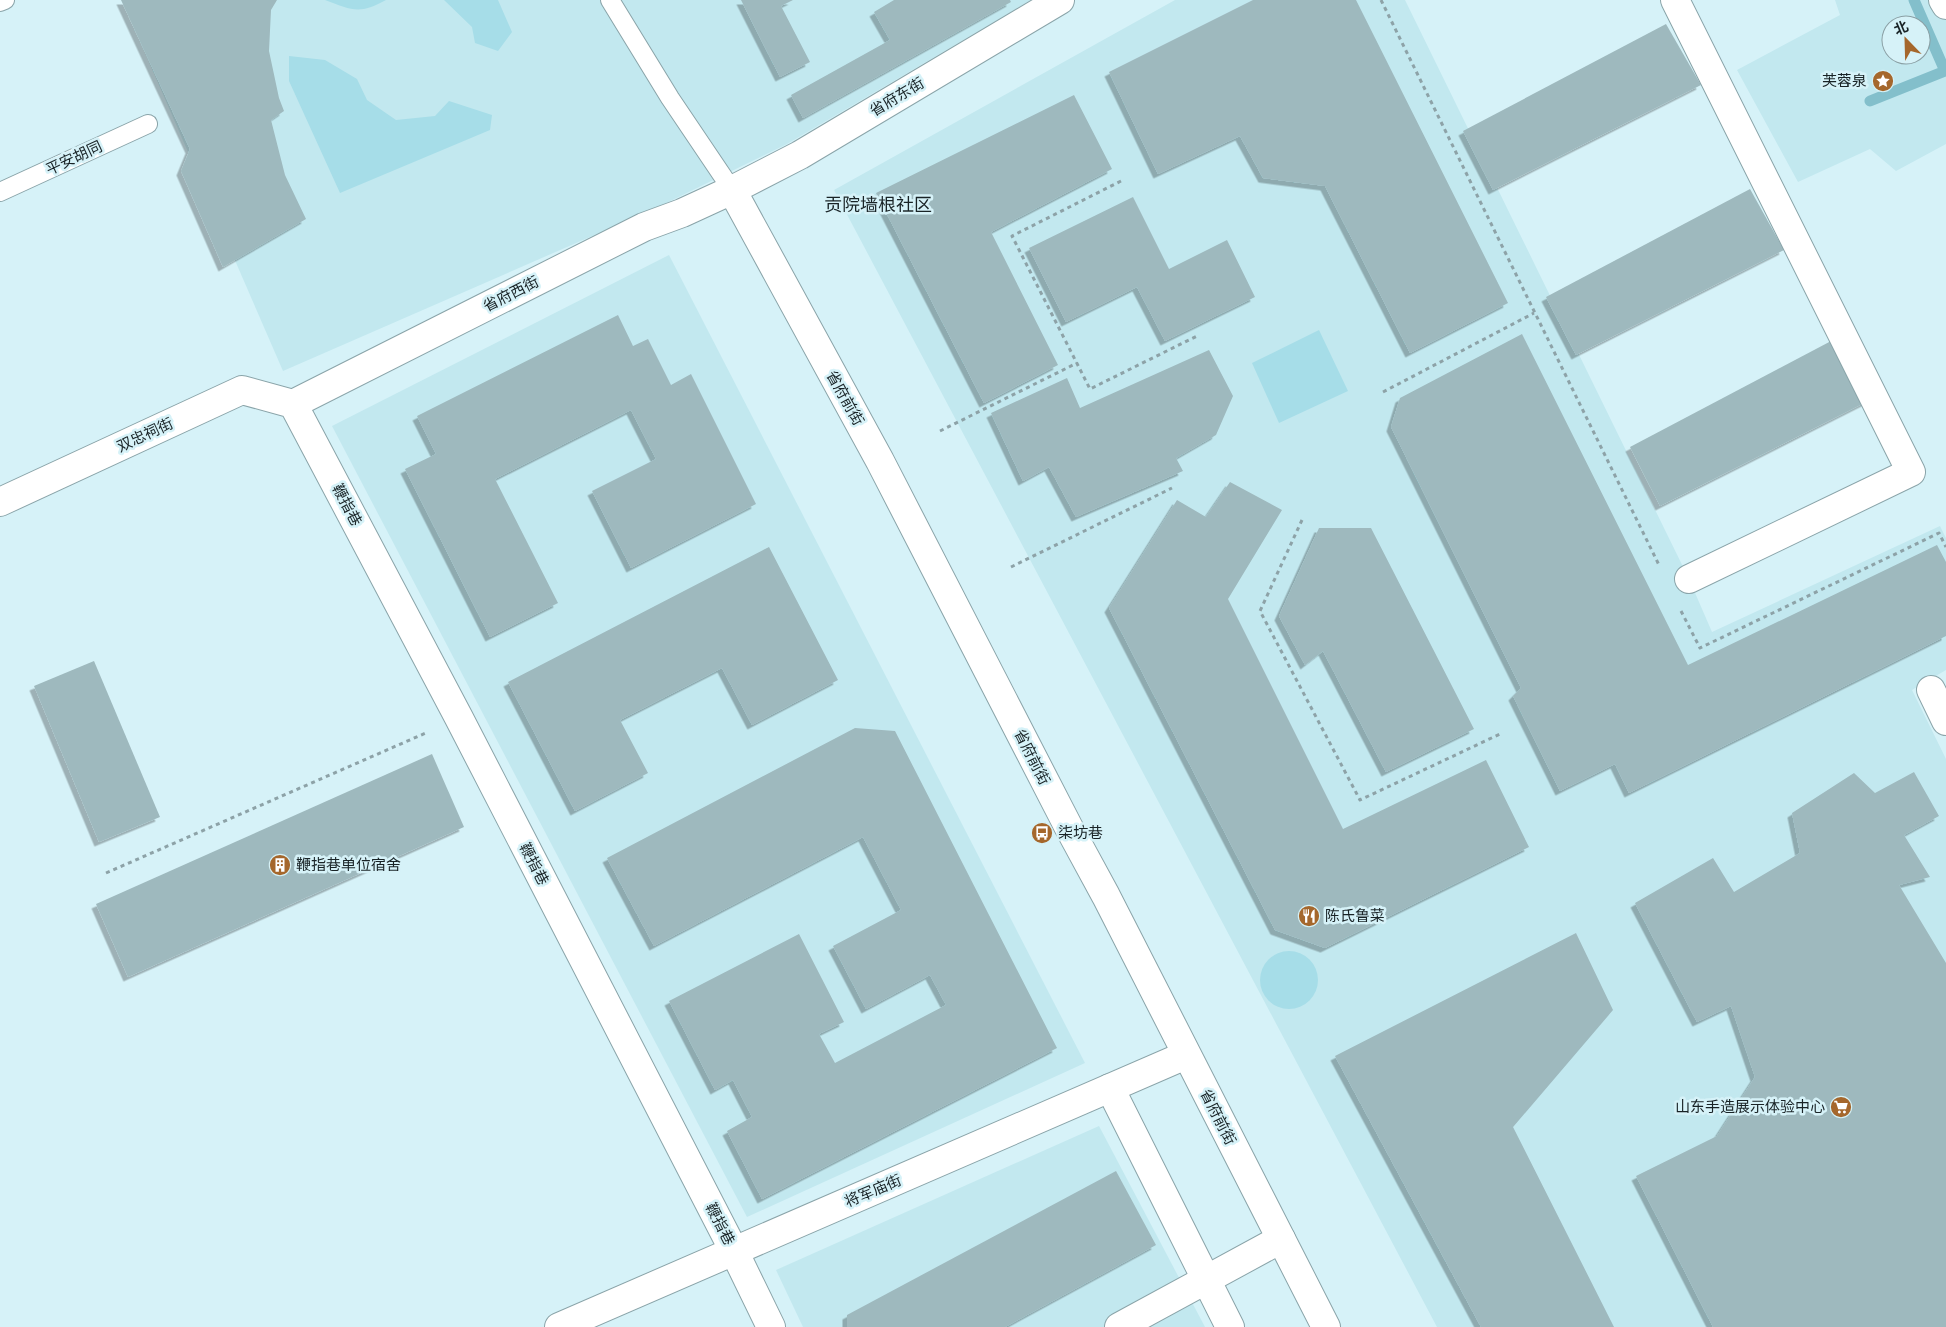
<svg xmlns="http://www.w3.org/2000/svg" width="1946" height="1327" font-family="Lora,'Noto Sans SC',serif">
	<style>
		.built { fill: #c2e8ef; fill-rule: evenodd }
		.green { fill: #a6dde8 }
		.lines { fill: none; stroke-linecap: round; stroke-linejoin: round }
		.stream { stroke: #83bfcb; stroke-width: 11 }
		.building { fill: #9eb9be; filter: url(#shadow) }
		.service-casing { stroke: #8aa4a9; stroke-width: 20 }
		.pedestrian-casing { stroke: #8aa4a9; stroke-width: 30 }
		.minor-casing { stroke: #8aa4a9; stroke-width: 30 }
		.tertiary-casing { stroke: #8aa4a9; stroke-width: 30 }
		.path { stroke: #8da2a7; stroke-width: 3; stroke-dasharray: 4 4; stroke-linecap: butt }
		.service { stroke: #fff; stroke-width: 18 }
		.pedestrian { stroke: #fff; stroke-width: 28 }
		.minor { stroke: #fff; stroke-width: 28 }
		.tertiary { stroke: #fff; stroke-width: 28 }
		.labels { text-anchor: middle; stroke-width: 5; stroke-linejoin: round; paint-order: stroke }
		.poi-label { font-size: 15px; fill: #192326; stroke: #d6f2f8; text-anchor: start }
		.street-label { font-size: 15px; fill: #192326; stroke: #d6f2f8 }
		.quarter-label { font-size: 18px; fill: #192326; stroke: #d6f2f8 }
	</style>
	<defs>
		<filter id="shadow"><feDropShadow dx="-4.5" dy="4.5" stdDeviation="0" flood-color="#0004"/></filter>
	</defs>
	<rect width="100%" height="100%" fill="#d6f2f8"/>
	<g class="built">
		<polygon points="122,0 1031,0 787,144 654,209 283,371"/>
		<polygon points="1175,0 1405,0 1689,579 1712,632 1940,526 1946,538 1946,670 1912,690 1946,759 1946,1327 1437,1327 834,190"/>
		<path d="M1835,0H1946V144L1896,171L1870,149L1798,182L1737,70L1840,15ZM1891,25H1921V55H1891Z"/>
		<polygon points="669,255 1085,1063 747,1217 332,426"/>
		<polygon points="1099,1126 1205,1327 803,1327 776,1270"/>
	</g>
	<g class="green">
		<path d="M325,0H386C359,15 352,10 325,0Z"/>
		<polygon points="444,0 498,0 512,32 498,51 475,43 472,27"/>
		<polygon points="289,56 325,60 357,79 367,100 396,120 435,116 449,101 492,115 490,130 340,193 289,81"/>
		<polygon points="1319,330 1348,391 1279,423 1252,363"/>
		<circle cx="1289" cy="980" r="29"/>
	</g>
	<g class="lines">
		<polyline class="stream" points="1870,101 1945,71 1914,0"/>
	</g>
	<g class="building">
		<polygon points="121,0 277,0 271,10 269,51 279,98 284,111 271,120 285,175 306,219 223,267 181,171 190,149"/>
		<polygon points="741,0 793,0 781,6 810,62 780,77"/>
		<polygon points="894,0 1010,0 1011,2 803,118 791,95 890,40 874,12"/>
		<polygon points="1253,0 1356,0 1508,303 1410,353 1325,186 1263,178 1240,136 1158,174 1109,72"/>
		<polygon points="1666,24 1701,85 1493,190 1463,131"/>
		<polygon points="1074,95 1112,169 991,232 1058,365 984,403 876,193"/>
		<polygon points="1750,189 1784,250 1576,355 1546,297"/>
		<polygon points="1133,197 1169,269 1227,240 1255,297 1165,341 1137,287 1066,322 1029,248"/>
		<polygon points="618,315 633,346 648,339 671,385 691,374 756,504 631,568 592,491 656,459 631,410 495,479 558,603 490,637 405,469 436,454 417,416"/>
		<polygon points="1522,334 1688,665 1937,545 1946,562 1946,636 1629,793 1615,764 1560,791 1513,696 1521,688 1391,427 1400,398"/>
		<polygon points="1833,340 1868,401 1660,506 1630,447"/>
		<polygon points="1209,350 1233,396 1216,435 1176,458 1183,471 1076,517 1049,467 1023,481 991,413 1067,378 1080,408"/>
		<polygon points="1230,482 1282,510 1228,599 1343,829 1486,760 1529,847 1325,948 1275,930 1109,608 1177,500 1206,517"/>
		<polygon points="1319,528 1371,528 1474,729 1386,772 1323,651 1305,665 1279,616"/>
		<polygon points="769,547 838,680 752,725 722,668 620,720 648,773 575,811 508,682"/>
		<polygon points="94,661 160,817 99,842 34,686"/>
		<polygon points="855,728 895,731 1057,1048 762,1199 727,1131 752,1117 733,1080 715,1090 669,1001 799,934 844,1022 819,1034 835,1063 946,1005 930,975 866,1009 833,946 901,910 863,837 654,946 607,858"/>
		<polygon points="432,754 464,827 128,977 96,904"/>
		<polygon points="1914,772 1939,816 1904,835 1930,877 1899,885 1946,963 1946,1327 1713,1327 1636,1176 1717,1136 1755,1077 1731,1006 1697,1022 1635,903 1713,858 1734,892 1800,853 1792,813 1854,773 1875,793"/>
		<polygon points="1576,933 1613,1010 1513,1127 1614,1327 1481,1327 1335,1056"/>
		<polygon points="1116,1171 1156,1245 1005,1327 847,1327 847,1315"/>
	</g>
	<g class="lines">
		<g class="service-casing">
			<g id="service">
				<polyline points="610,0 670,98 732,190"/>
				<polyline points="0,2 5,0"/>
				<polyline points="0,192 148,124"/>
			</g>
		</g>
		<g class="pedestrian-casing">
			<polyline id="pedestrian" points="1943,0 1946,5"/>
		</g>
		<g class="minor-casing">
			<g id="minor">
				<polyline points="1675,0 1911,472 1689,579"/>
				<polyline points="0,502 242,390 293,404 459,718 734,1251 771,1327"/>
				<polyline points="1931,690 1946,721"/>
				<polyline points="1110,1088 1230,1327"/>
				<polyline points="559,1327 1186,1055"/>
				<polyline points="1119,1327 1281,1239"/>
			</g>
		</g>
		<g class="tertiary-casing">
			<g id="tertiary">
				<polyline points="732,190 880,461 1068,826 1106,896 1326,1327"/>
				<polyline points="293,404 644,227 682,213 732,190 800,155 1060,0"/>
			</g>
		</g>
		<g class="path">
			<polyline points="1381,0 1659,565"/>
			<polyline points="1121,181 1012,236 1090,389 1199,335"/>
			<polyline points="1383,392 1534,313"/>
			<polyline points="940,431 1077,363"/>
			<polyline points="1302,520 1260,611 1360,800 1500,734"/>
			<polyline points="1011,567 1172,488"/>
			<polyline points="1681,611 1700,648 1939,533 1946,547"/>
			<polyline points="106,873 428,732"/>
		</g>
		<use href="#service" class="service"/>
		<use href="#pedestrian" class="pedestrian"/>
		<use href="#minor" class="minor"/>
		<use href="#tertiary" class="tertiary"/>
	</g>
	<defs>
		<g id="sight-disc" transform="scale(1.125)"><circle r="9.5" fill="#a5672c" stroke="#d6f2f8"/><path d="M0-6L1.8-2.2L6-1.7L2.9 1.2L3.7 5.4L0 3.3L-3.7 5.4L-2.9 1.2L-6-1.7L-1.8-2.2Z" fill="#fff"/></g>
		<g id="bus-disc" transform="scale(1.125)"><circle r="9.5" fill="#a5672c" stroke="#d6f2f8"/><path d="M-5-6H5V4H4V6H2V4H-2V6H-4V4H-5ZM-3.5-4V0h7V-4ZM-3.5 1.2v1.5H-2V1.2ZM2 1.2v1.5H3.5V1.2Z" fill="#fff"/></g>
		<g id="building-disc" transform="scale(1.125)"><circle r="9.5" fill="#a5672c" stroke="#d6f2f8"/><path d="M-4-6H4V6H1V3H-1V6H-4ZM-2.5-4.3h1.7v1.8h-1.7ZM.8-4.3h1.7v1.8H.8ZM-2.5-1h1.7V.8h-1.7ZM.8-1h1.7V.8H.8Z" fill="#fff"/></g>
		<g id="restaurant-disc" transform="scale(1.125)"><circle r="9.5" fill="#a5672c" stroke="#d6f2f8"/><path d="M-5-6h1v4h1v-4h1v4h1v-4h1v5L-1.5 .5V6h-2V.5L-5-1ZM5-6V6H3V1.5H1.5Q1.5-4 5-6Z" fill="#fff"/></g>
		<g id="supermarket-disc" transform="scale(1.125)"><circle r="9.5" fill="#a5672c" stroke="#d6f2f8"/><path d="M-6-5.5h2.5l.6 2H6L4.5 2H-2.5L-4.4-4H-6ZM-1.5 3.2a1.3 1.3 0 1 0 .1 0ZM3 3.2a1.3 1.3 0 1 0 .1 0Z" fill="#fff"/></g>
	</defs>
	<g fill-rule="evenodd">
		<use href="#sight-disc" x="1883" y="81"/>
		<use href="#bus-disc" x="1042" y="833"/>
		<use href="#building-disc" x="280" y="865"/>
		<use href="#restaurant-disc" x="1309" y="916"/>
		<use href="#supermarket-disc" x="1841" y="1107"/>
	</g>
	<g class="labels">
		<g class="poi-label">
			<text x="1867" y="86" text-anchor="end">芙蓉泉</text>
			<text x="1058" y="838">柒坊巷</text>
			<text x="296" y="870">鞭指巷单位宿舍</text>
			<text x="1325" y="921">陈氏鲁菜</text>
			<text x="1825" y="1112" text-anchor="end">山东手造展示体验中心</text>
		</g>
		<g class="street-label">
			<text transform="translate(897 97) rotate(-31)" y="5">省府东街</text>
			<text transform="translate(74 158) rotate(-25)" y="5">平安胡同</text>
			<text transform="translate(511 294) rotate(-27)" y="5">省府西街</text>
			<text transform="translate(845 398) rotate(61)" y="5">省府前街</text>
			<text transform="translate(145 435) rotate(-25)" y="5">双忠祠街</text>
			<text transform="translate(347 505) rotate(62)" y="5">鞭指巷</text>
			<text transform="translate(1032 757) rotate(63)" y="5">省府前街</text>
			<text transform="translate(534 864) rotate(63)" y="5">鞭指巷</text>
			<text transform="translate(1218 1117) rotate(63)" y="5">省府前街</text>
			<text transform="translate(873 1191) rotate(-23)" y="5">将军庙街</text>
			<text transform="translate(720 1224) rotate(63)" y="5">鞭指巷</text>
		</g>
		<g class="quarter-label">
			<text x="878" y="211">贡院墙根社区</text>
		</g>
	</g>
	<g transform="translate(1906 40) rotate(337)"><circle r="24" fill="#d6f2f8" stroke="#8a9fa4"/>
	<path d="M0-4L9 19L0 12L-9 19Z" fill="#a5672c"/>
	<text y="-8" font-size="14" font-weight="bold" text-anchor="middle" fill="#192326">北</text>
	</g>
</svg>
